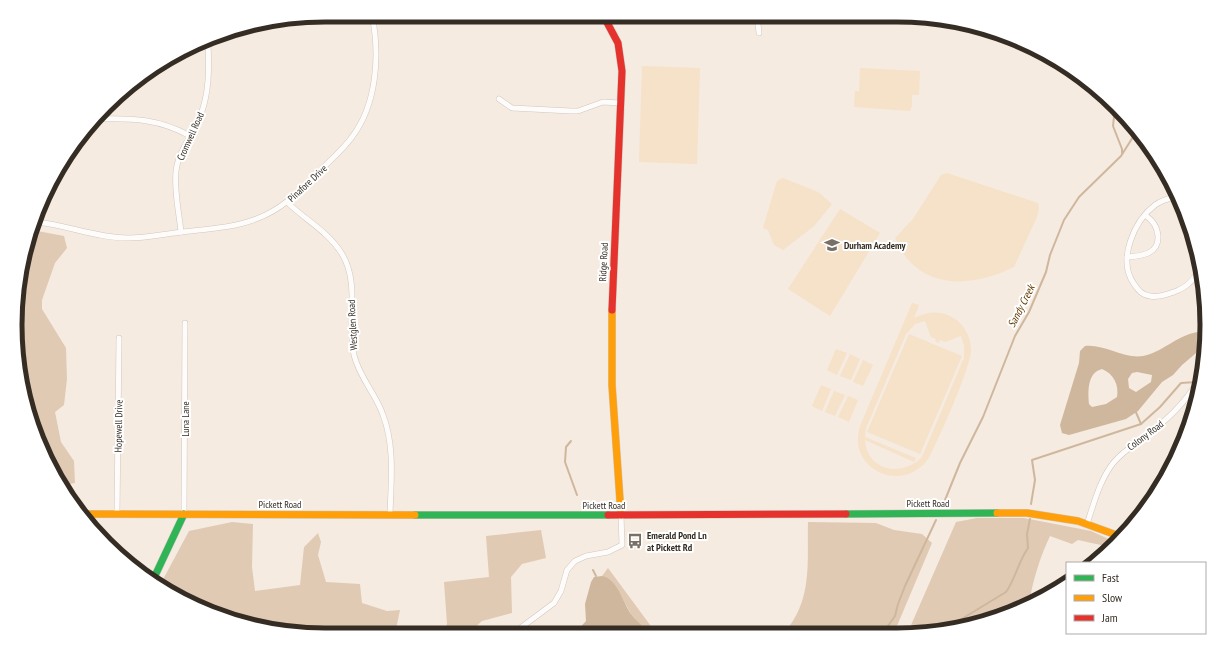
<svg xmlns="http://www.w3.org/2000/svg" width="1222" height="650" font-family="'PT Sans Narrow',sans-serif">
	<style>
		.green { fill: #f6e1c9; fill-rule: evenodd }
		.forest { fill: #e0cab3 }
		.water { fill: #cfb79d; fill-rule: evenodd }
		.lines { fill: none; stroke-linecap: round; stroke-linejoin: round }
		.stream { stroke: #cfb79d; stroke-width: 2 }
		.street-casing { stroke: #d0c7be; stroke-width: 6 }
		.fast-casing { stroke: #d0c7be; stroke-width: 8 }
		.slow-casing { stroke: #d0c7be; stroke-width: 8 }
		.jam-casing { stroke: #d0c7be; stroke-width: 8 }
		.street { stroke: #fefcfa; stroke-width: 5 }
		.fast { stroke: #30b455; stroke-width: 7 }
		.slow { stroke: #ff9f0a; stroke-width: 7 }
		.jam { stroke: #e5322d; stroke-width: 7 }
		.labels { text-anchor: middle; stroke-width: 4; stroke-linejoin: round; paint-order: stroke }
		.street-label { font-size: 10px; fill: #352d24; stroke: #fff }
		.poi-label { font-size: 10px; font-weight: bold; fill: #352d24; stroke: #fff; text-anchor: start }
		.water-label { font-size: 11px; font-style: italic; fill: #633b00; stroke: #fff }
		.rim { fill: none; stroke: #352d24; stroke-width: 5 }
	</style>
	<rect width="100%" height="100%" fill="#f5ebe0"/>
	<g class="green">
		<polygon points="642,66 700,68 697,164 639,162"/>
		<polygon points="860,68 920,71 919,95 912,95 912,106 910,111 854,107 855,91 859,91"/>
		<path d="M947,173L1038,203L1039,208L1037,217L1014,267C981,283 939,291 910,262C903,255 900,246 895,238L913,219L941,175Z"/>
		<polygon points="783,178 818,192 832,204 814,226 783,250 774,245 768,230 763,228 777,181"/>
		<polygon points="840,209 880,233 830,316 788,289"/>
		<path d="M912,303L919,305L914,318C928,311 942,310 955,319C965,326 971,338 971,350C972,364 937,444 928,459C901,496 844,467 861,424ZM925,321L931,337L936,339L935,341L939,343L940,340L945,342L961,336L964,345V358L922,457C902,478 867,471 865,440L914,462L916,458L865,437L866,428L906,334L915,324Z"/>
		<polygon points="909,334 962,356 920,454 867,432"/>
		<polygon points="836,349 847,353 837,375 827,370"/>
		<polygon points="850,354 860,359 851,380 840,376"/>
		<polygon points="863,360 873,365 863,386 853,382"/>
		<polygon points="821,385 831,389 822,411 812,406"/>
		<polygon points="834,391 845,395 835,416 825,412"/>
		<polygon points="848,396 858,400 849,422 838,417"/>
	</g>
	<g class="forest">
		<polygon points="32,230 64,236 67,248 55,263 42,300 42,309 66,348 67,379 64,405 55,412 61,442 74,461 75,483 65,485 39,444 16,346 26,245"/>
		<path d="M977,518H1024L1091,531L1113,541V545L1110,547L1078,540L1072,544L1050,536C1040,557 1033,580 1029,603L997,618L937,632H908L956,522Z"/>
		<polygon points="232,522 253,524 252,567 255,591 300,585 304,547 318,533 321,542 318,555 326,582 360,584 362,603 387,611 400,610 395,634 305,634 245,624 170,594 160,585 189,531"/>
		<path d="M808,522L876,523L894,530L922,534L932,543L894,633H784C813,600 807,563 808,522Z"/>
		<polygon points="541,530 546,558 522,564 511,577 512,613 482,621 468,634 445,634 447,624 444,582 489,577 486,536"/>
		<polygon points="608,568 656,633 647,633 631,614 619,592 602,576"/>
	</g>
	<g class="water">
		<path d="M1197,332L1204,339L1202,348L1182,365L1173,375L1162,382L1138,411L1126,419L1069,435L1062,433L1060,425L1079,363L1080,351L1085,346C1105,344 1123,359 1143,356C1161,353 1176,336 1197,332ZM1102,369C1114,374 1119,385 1117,397L1106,404L1092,407L1089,404C1088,391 1087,373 1102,369ZM1137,372L1152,375L1151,382L1136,392L1129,388L1128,379L1132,373Z"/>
		<path d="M602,576C618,579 623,603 631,614C636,621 644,626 647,633L574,634L586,621L585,604L591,582L594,577Z"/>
	</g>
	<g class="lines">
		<g class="stream">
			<polyline points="1044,53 1050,65 1104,95"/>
			<polyline points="1110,101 1114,117 1113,126 1122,149 1122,153"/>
			<polyline points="1135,410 1141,424"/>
			<polyline points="571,441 566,447 565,462 577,495"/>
			<polyline points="1031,504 1035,480 1032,460 1141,424 1160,407 1181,383 1196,382"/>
			<polyline points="943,505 960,463 983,417 1015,336 1029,312 1046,272 1050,255 1064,220 1079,197 1121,156 1133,137 1140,133"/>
			<polyline points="593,570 596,576"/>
			<path d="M947,630L955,623L1006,592C1016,578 1018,562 1028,548L1027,534L1030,519"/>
			<polyline points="883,633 895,616 898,604 905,586 936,520"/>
		</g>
		<g class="street-casing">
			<g id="street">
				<polyline points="757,15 759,33"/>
				<polyline points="607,21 614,15"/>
				<polyline points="499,99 512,108 571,111 578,111 603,102 620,103"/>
				<path d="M99,119C132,118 160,119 190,136"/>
				<path d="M1178,196C1170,198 1162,200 1155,205C1134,221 1117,260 1134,284C1138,290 1142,295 1150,296C1158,298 1167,294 1174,292C1188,287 1196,279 1200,265"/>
				<path d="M287,202C305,220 328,231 342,254C360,283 347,323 354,355C359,377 376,394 383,415C395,446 391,482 390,514"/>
				<path d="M36,222C67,225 97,238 128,238C146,238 164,234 182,232C207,229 232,228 256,219C281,210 299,192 317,174C328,162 342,151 352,137C377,104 380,55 372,15"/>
				<path d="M181,232C179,212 174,192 176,171C178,152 192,136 199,119C210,94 209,67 208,41"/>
				<path d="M1127,257C1142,256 1159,254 1158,236C1157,226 1153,221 1145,215"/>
				<polyline points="117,514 119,338"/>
				<polyline points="184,514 185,323"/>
				<path d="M1087,524C1094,503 1100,479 1114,462C1125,449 1139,442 1152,431C1173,415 1190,397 1202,374"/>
				<polyline points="483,634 491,631 519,629 554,603 561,591 567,570 575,561 586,556 608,552 622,545 621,515"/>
			</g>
		</g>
		<g class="fast-casing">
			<g id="fast">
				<polyline points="846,514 997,513"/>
				<polyline points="415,515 608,515"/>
				<polyline points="153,580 184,514"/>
			</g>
		</g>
		<g class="slow-casing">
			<g id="slow">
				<polyline points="612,310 612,385 621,515"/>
				<polyline points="997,513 1027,513 1078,521 1122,537"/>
				<polyline points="82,514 415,515"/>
			</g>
		</g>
		<g class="jam-casing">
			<g id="jam">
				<polyline points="603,15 618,43 622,71 612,310"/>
				<polyline points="608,515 846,514"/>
			</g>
		</g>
		<use href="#street" class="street"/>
		<use href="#fast" class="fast"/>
		<use href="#slow" class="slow"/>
		<use href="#jam" class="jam"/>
	</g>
	<defs>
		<g id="school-bare" transform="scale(1.2)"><path d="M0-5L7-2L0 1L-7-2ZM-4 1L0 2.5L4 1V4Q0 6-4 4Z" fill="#787066" stroke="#fff" stroke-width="2.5" paint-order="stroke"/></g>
		<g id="bus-bare" transform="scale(1.2)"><path d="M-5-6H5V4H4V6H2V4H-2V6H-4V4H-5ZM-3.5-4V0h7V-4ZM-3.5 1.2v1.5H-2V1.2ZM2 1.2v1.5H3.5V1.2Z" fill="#787066" stroke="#fff" stroke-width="2.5" paint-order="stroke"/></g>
	</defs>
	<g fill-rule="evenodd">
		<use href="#school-bare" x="832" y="245"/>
		<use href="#bus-bare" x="635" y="541"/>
	</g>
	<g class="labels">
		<g class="street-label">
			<text transform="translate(190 136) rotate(-66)" y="4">Cromwell Road</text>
			<text transform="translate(307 183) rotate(-43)" y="4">Pinafore Drive</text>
			<text transform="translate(603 262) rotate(-87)" y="4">Ridge Road</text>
			<text transform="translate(352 325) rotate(-93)" y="4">Westglen Road</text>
			<text transform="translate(185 419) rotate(-90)" y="4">Luna Lane</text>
			<text transform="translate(118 426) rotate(-89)" y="4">Hopewell Drive</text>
			<text transform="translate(1145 435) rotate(-37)" y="4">Colony Road</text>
			<text x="928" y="507">Pickett Road</text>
			<text x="280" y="508">Pickett Road</text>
			<text x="604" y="509">Pickett Road</text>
		</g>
		<g class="poi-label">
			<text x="844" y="249">Durham Academy</text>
			<text x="647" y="539">Emerald Pond Ln<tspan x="647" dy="12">at Pickett Rd</tspan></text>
		</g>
		<g class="water-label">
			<text transform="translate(1021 306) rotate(-63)" y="4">Sandy Creek</text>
		</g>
	</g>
	<path d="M0 0H1222V650H0ZM325 22H897A303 303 0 0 1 1200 325V325A303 303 0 0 1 897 628H325A303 303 0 0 1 22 325V325A303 303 0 0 1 325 22Z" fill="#fff" fill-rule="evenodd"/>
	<path class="rim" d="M325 22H897A303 303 0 0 1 1200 325V325A303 303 0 0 1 897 628H325A303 303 0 0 1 22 325V325A303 303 0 0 1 325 22Z"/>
	<rect x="1066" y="562" width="140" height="72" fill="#ffffff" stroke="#aeaba7"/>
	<rect x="1074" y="575" width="20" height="6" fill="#30b455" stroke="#aeaba7"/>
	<text x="1102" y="582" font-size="12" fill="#352d24">Fast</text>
	<rect x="1074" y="595" width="20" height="6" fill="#ff9f0a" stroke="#aeaba7"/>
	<text x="1102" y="602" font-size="12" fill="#352d24">Slow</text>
	<rect x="1074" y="615" width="20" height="6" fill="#e5322d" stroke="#aeaba7"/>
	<text x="1102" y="622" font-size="12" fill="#352d24">Jam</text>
</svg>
